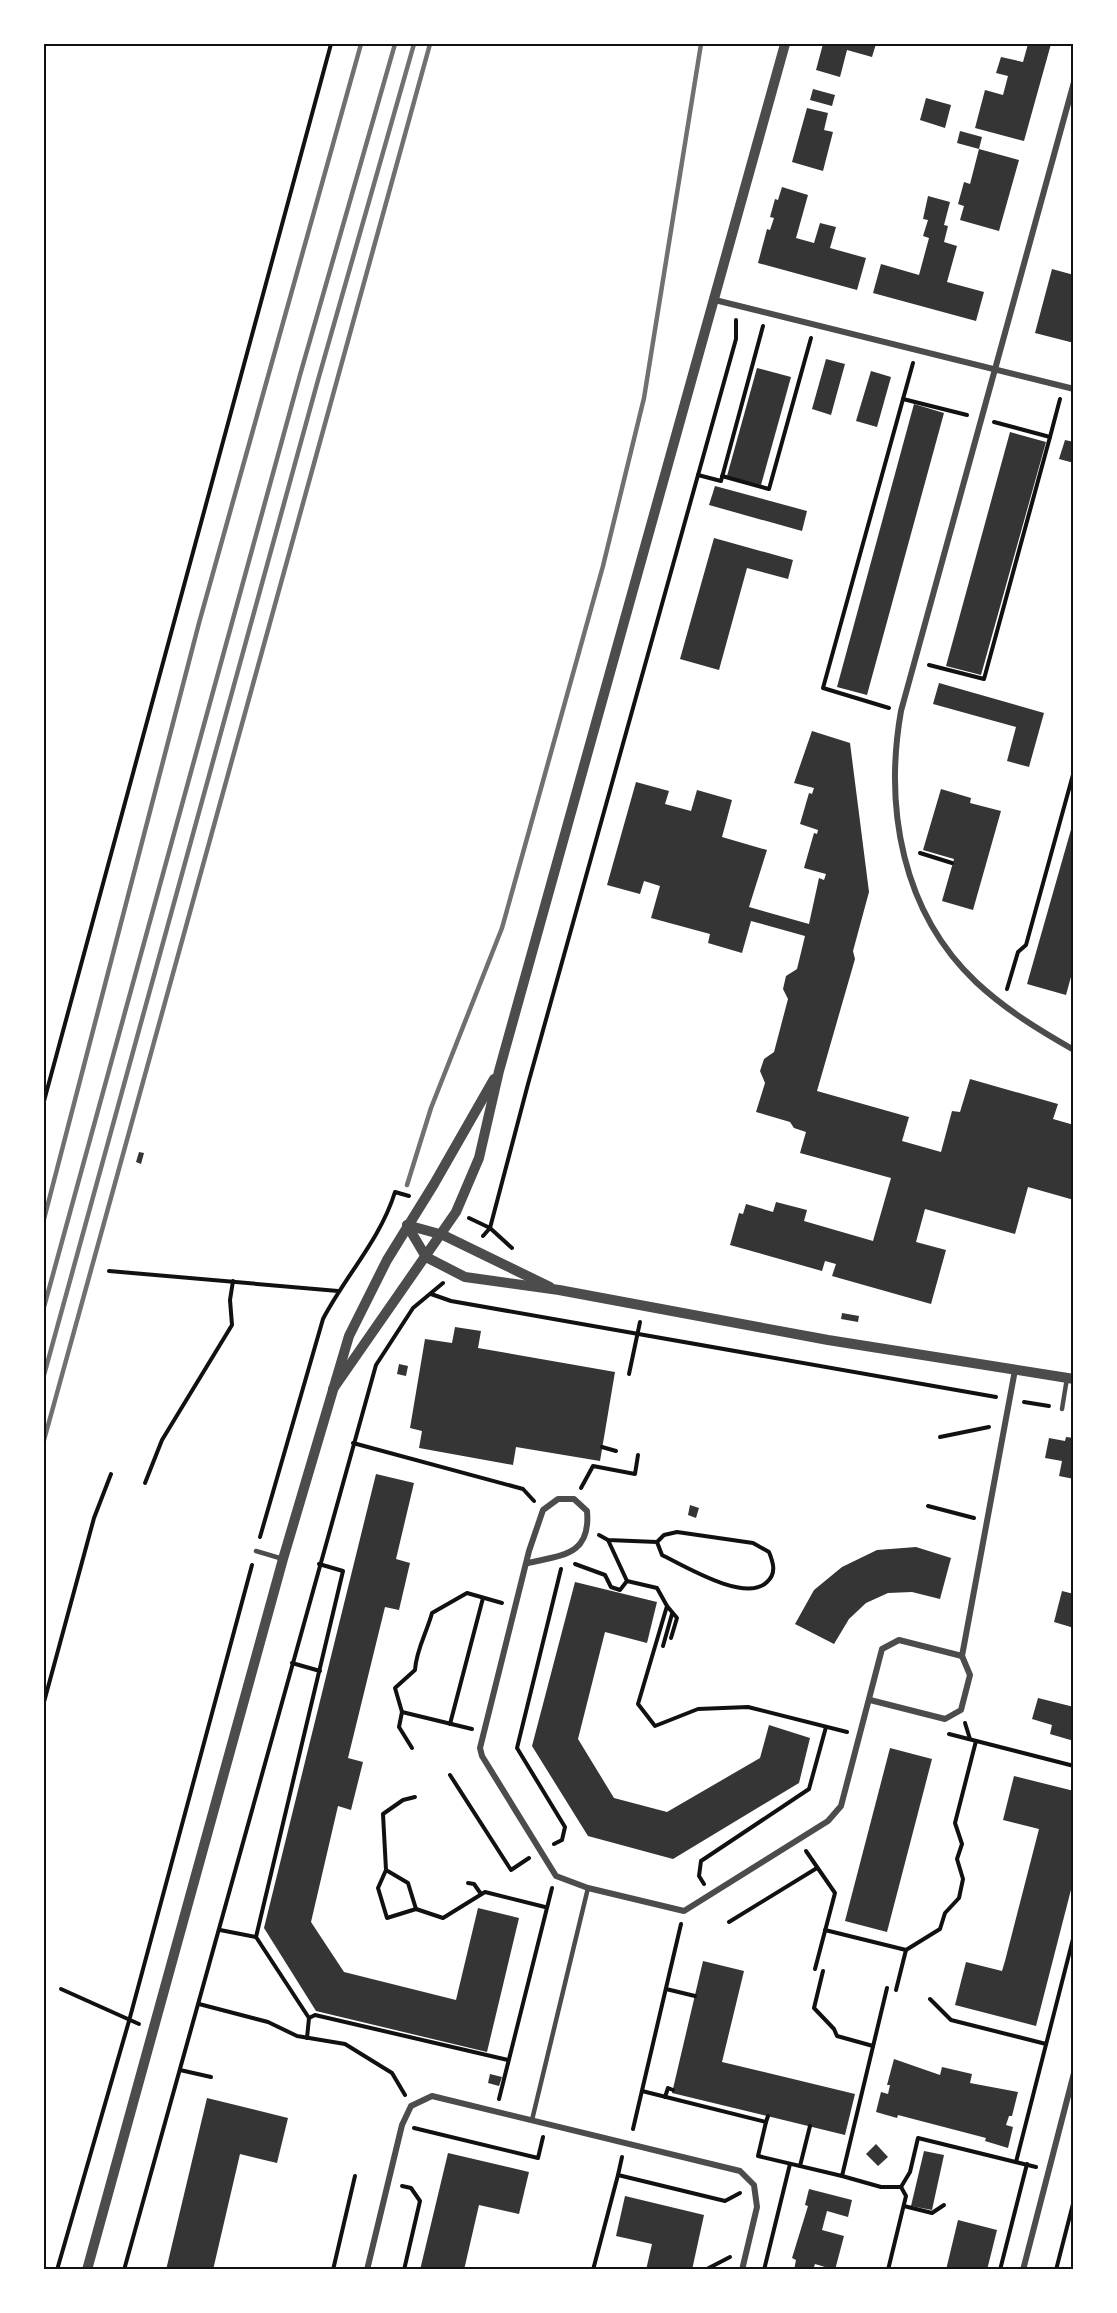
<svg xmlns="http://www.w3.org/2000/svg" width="1117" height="2313" font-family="Raleway,sans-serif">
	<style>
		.building { fill: #353535 }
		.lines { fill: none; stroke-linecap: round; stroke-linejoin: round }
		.path { stroke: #111; stroke-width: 4 }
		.service { stroke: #4c4c4c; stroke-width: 4.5 }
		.minor { stroke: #4c4c4c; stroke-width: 6 }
		.tertiary { stroke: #4c4c4c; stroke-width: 10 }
		.rail { stroke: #707070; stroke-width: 4.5 }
		.neatline { fill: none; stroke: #111; stroke-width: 2 }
	</style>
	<rect width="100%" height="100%" fill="#fff"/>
	<g class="building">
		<polygon points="823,44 876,44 872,57 847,50 840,77 816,70"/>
		<polygon points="1028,44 1051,44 1024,141 975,128 985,90 1003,95 1008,76 996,73 1001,57 1023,62"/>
		<polygon points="813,89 835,95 832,106 810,100"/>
		<polygon points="926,98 951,105 945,128 920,120"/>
		<polygon points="807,108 828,113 824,130 833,132 823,171 792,162"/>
		<polygon points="960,131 982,137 979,149 957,143"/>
		<polygon points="979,149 1019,160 999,231 960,220 964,206 958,204 964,182 970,184"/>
		<polygon points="782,187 808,195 796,238 814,243 820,223 836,227 830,248 866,258 857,290 758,263 767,229 770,230 774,218 770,217 775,199 778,200"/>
		<polygon points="928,196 950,202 944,225 948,226 944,242 957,246 947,282 984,292 976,321 873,293 881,264 919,275 929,238 923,236 928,220 923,219"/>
		<polygon points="1052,269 1074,275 1074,343 1035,333"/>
		<polygon points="826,359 845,364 831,415 812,409"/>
		<polygon points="757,368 791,377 761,485 727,476"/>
		<polygon points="871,371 891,377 877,427 856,421"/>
		<polygon points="914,404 944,413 867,695 837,687"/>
		<polygon points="1010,432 1046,442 981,675 946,666"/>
		<polygon points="1065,440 1074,442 1074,463 1059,459"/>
		<polygon points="715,486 807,511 802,531 709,505"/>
		<polygon points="714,538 793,560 788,579 747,568 719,670 680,659"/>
		<polygon points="939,683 1044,713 1029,767 1007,761 1016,727 933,704"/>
		<polygon points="812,731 850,743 869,892 853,951 855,959 817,1091 909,1117 902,1141 941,1152 952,1111 960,1112 970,1079 1058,1104 1053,1119 1074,1125 1074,1200 1028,1187 1015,1234 925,1209 916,1242 946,1250 931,1304 832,1276 836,1264 825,1261 822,1271 730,1245 739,1213 743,1214 746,1204 773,1212 776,1202 807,1210 804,1221 873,1241 891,1178 800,1153 806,1132 794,1128 790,1122 756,1112 765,1083 760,1071 764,1059 774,1052 788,999 783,989 786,976 797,969 805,936 751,921 742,953 708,943 710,934 651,918 660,886 644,881 640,894 607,885 636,782 669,791 665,804 691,811 697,790 732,800 722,837 767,850 749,907 809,924 819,878 824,880 826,874 804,868 814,833 817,834 818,830 800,824 809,793 812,794 814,788 794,783"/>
		<polygon points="941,789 971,798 970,803 1001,811 973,910 942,901 954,859 923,850"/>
		<polygon points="1074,819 1074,966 1066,995 1027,984"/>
		<polygon points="139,1152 144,1153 141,1164 136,1162"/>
		<polygon points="842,1313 859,1316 858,1322 841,1319"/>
		<polygon points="455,1327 481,1331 478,1348 615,1372 600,1461 516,1447 513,1465 419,1448 422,1431 410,1428 425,1339 452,1343"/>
		<polygon points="399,1364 408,1366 406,1376 397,1374"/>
		<polygon points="1066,1437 1074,1438 1074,1479 1059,1476 1062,1461 1045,1458 1049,1438 1065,1441"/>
		<polygon points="376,1474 414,1483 396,1559 410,1563 399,1610 385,1607 348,1758 363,1762 351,1810 338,1806 311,1922 344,1972 456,2000 478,1908 519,1918 487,2052 316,2011 264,1928"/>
		<polygon points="690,1505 699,1508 696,1518 688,1515"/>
		<polygon points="916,1547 951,1558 940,1599 912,1592 888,1593 866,1603 849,1619 834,1644 795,1624 814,1590 842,1567 877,1550"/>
		<polygon points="575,1582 657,1602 647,1643 605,1632 578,1739 614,1798 667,1812 760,1758 769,1725 810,1738 799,1783 673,1859 588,1836 532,1746"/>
		<polygon points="1062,1591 1074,1594 1074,1628 1054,1622"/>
		<polygon points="1038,1698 1074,1707 1074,1741 1050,1734 1052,1725 1032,1719"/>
		<polygon points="890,1748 932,1759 887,1932 845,1921"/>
		<polygon points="1014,1776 1074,1791 1074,1878 1036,2026 955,2005 966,1962 1002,1971 1005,1961 1039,1829 1003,1820"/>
		<polygon points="703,1961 744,1971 722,2062 855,2094 845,2135 672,2093"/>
		<polygon points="894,2059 940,2075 942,2067 972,2074 970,2083 1018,2092 1012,2116 1009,2116 1006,2125 1013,2127 1008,2148 985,2141 986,2138 898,2115 897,2118 876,2112 881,2092 888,2094 890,2085 887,2085"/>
		<polygon points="490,2074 502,2077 499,2086 488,2083"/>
		<polygon points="207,2098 288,2118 277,2163 240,2154 213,2270 166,2270"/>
		<polygon points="876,2144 888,2157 878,2166 866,2154"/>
		<polygon points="924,2151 944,2155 932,2210 911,2206"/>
		<polygon points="448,2153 529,2172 519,2214 479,2205 464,2270 420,2270"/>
		<polygon points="809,2189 852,2200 848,2217 827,2211 822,2230 844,2236 835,2270 815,2264 813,2270 794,2270 796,2260 792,2258 808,2206 805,2205"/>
		<polygon points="625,2196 704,2215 692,2270 646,2270 652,2244 616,2236"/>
		<polygon points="958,2220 997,2230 987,2270 946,2270"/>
	</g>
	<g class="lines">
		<g class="path">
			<polyline points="903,399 967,415"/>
			<polyline points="994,422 1050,437 1060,399"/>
			<polyline points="698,475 721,481 763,326"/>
			<polyline points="722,476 769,489 811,338"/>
			<polyline points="929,665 984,679 1050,437"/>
			<polyline points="889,708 823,688 913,363"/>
			<polyline points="1074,745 1074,753"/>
			<polyline points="920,853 952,863"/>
			<polyline points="1007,989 1018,952 1026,945 1074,771"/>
			<polyline points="44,1101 331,44"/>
			<polyline points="469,1218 490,1228 512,1248"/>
			<polyline points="483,1236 490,1228 528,1084 736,339 736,320"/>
			<polyline points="109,1271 338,1291"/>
			<polyline points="431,1294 451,1301 996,1397"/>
			<polyline points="629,1374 640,1322"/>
			<polyline points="1024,1402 1049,1406"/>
			<polyline points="940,1437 989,1427"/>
			<polyline points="353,1443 523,1489 534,1501"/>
			<polyline points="602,1447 616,1451"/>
			<polyline points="145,1483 162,1440 232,1325 230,1300 233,1281"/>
			<polyline points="581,1488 593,1466 635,1474 638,1455"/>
			<polyline points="928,1506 974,1518"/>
			<path d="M677,1532L753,1543L769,1552C773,1562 777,1573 767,1582C746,1603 686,1567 662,1555L657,1542L664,1535Z"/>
			<polyline points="599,1535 608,1540 657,1542"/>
			<path d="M260,1537L323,1319C346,1275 380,1240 395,1192L409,1196"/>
			<polyline points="608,1540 627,1581 657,1588 667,1606 638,1704 655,1726 698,1709 748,1707 847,1732"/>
			<polyline points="575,1564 605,1575 611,1587 620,1590 627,1581"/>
			<polyline points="667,1606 677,1618 671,1638"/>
			<polyline points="663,1646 672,1614"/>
			<polyline points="292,1663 320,1671"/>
			<polyline points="44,1702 94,1518 111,1474"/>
			<polyline points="402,1712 472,1729"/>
			<polyline points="965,1723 970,1739"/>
			<polyline points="450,1724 483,1598"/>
			<polyline points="949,1734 1074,1766"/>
			<path d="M412,1748L399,1727L402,1712L395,1688L415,1670C416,1650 427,1632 432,1613L467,1593L502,1603"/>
			<polyline points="450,1775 511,1870 529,1858"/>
			<polyline points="554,1844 562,1840 565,1827 517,1748 561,1569"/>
			<polyline points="806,1851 835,1893 815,1969"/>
			<polyline points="386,1870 408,1883 416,1909 387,1918 378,1888 386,1870 383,1814 403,1800 415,1797"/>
			<polyline points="468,1883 474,1884 481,1894"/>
			<polyline points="704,1884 699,1876 701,1861 809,1789 826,1727"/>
			<polyline points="416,1909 443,1918 485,1892 545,1907"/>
			<polyline points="729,1922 817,1868"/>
			<polyline points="220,1930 256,1937"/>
			<polyline points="825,1930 906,1950 940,1929 945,1913 959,1898 963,1879 957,1859 962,1844 955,1823 976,1741"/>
			<polyline points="823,1971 814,2008 834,2029 837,2036 873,2046"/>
			<polyline points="61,1989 139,2024"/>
			<polyline points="666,1989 695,1996"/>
			<polyline points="896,1990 906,1950"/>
			<polyline points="930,1999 951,2020 1046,2044"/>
			<polyline points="199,2004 268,2022 297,2036 345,2044 392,2073 405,2095"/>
			<polyline points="309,2018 315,2015 508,2060"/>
			<polyline points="307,2038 309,2018 256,1937 343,1571 319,1564"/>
			<polyline points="180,2070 211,2077"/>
			<polyline points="642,2091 766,2122 758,2156 842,2176 887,1988"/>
			<polyline points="665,2097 668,2088 673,2090"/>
			<polyline points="499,2099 552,1888"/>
			<polyline points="766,2122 768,2116"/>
			<polyline points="414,2128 538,2158 543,2137"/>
			<polyline points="633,2129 681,1924"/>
			<polyline points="622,2157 618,2175 725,2201 740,2193"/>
			<polyline points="1016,2162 1074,1935"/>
			<polyline points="800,2166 810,2126"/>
			<polyline points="842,2176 881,2187 901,2187 910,2172 918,2138 1036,2167"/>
			<polyline points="402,2186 411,2188 420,2201 404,2270"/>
			<polyline points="904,2206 932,2213 944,2205"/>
			<polyline points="57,2270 129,2021 252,1565"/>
			<polyline points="124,2270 376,1365 413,1308 443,1283"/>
			<polyline points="333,2270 355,2176"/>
			<polyline points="593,2270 618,2175"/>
			<polyline points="705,2270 730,2257"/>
			<polyline points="764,2270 790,2164"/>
			<polyline points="888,2270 906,2196 901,2187"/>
			<polyline points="1000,2270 1027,2164"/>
			<polyline points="1056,2270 1074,2200"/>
		</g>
		<g class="service">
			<polyline points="1062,1409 1067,1378"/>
			<polyline points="256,1551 283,1559"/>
			<polyline points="532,2120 588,1888"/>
		</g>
		<g class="minor">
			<path d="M1074,82L901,711C884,808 902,912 976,982C1006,1010 1039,1030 1074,1050"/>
			<polyline points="715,300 1074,389"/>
			<path d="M528,1563C563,1555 591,1555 587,1511L574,1499H558L543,1510L529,1551L480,1748L482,1756L556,1876L588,1888L684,1911L828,1821L841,1806L882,1649L899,1640L962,1656"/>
			<polyline points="870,1700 945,1719 961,1710 970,1675 962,1656 1015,1370"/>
			<polyline points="367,2270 402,2125 411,2106 432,2096 740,2171 754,2185 757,2207 742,2270"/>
			<polyline points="1023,2270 1074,2073"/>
		</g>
		<g class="tertiary">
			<polyline points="407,1225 426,1257 465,1277 559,1290 828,1340 1074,1379"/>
			<polyline points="407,1225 443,1235 550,1287"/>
			<polyline points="333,1389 456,1212 479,1158 499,1071 785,44"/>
			<polyline points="87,2270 283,1559 349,1336 387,1260 434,1184 494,1079"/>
		</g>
		<g class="rail">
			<polyline points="407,1185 431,1108 502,928 603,566 644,398 701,44"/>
			<polyline points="44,1219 199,623 361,44"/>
			<polyline points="44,1307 300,375 395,44"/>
			<polyline points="44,1375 318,380 414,44"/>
			<polyline points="44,1440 430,44"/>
		</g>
	</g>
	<rect width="1117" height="2313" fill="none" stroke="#ffffff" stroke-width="90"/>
	<rect x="45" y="45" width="1027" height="2223" class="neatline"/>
</svg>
